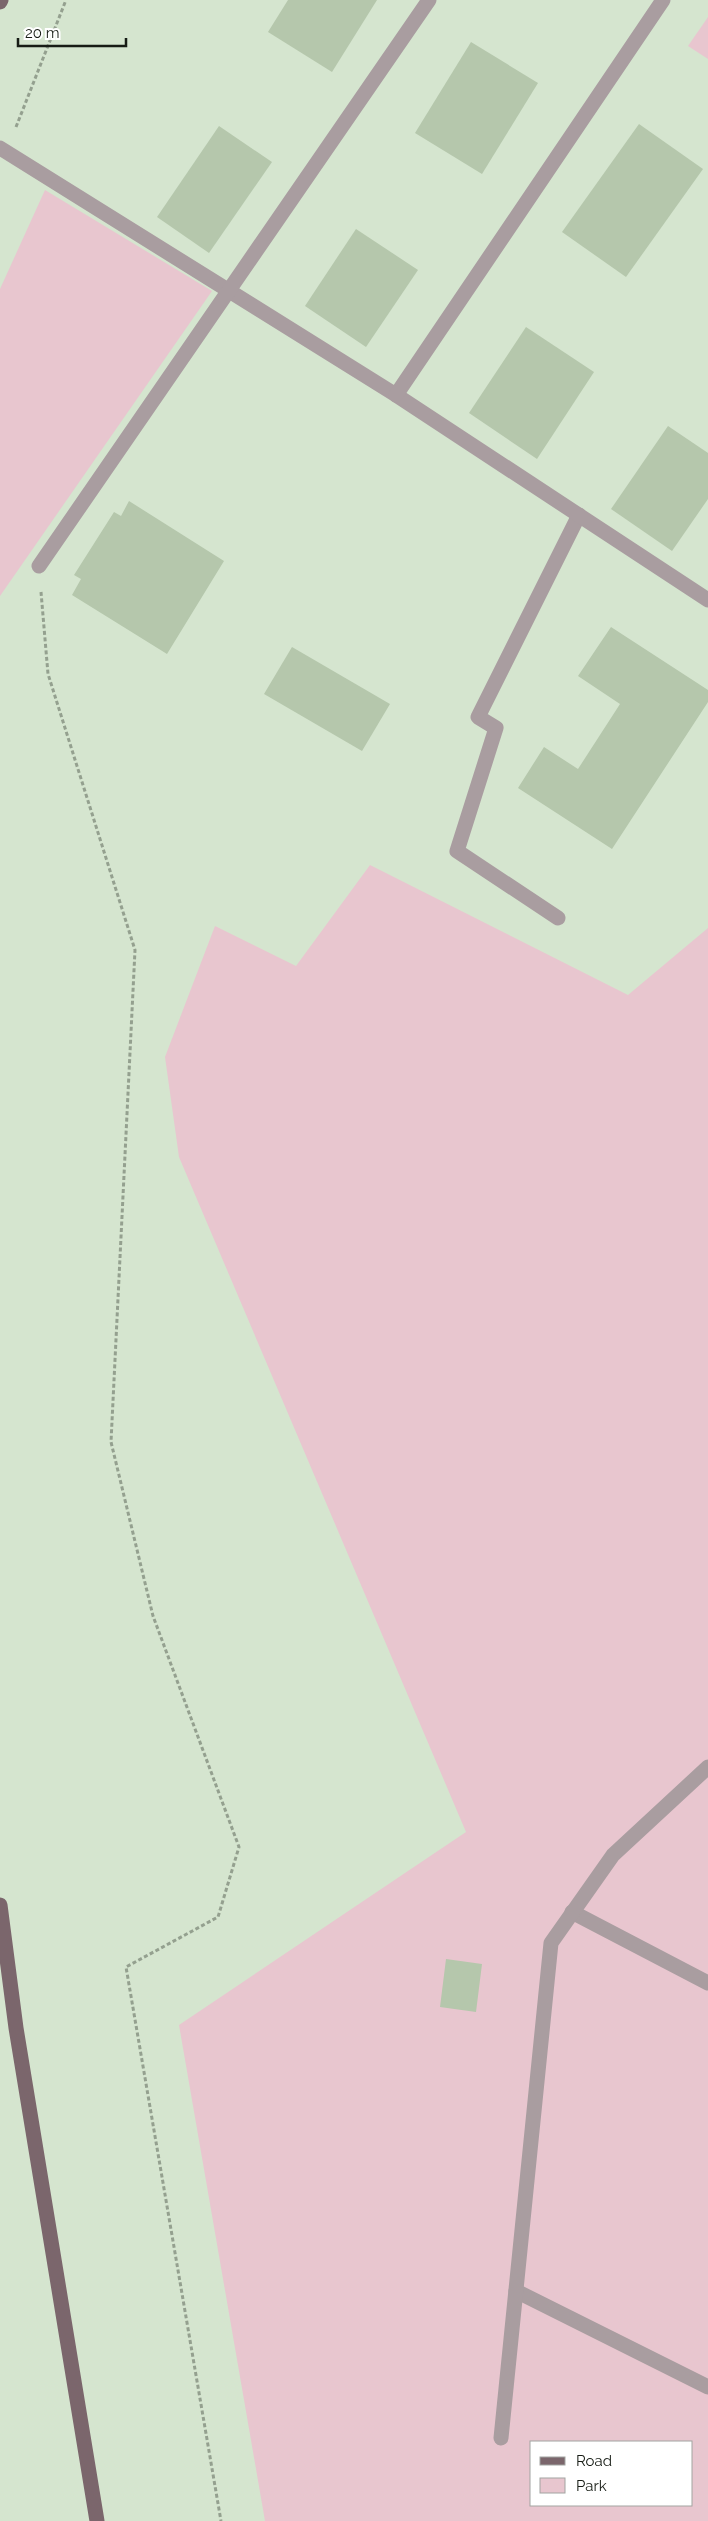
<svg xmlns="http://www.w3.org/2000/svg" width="708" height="2521" font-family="Raleway,sans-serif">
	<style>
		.green { fill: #e8c6cf; fill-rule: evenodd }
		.building { fill: #b5c7ac }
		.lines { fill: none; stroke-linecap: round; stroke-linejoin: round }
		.path { stroke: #94a08f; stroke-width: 3; stroke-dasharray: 4 2.5; stroke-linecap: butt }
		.service { stroke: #a99da0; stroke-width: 15 }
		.minor { stroke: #a99da0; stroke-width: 15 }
		.primary { stroke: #7b666c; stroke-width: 15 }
	</style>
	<rect width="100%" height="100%" fill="#d5e5cf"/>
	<g class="green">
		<polygon points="708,17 708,59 688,46"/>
		<polygon points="45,190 212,291 0,596 0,289"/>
		<path d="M370,865L628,995L708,928V2521H265L179,2025L466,1832L179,1157L165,1057L215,926L296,966ZM532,2442H692V2505H532Z"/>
	</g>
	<g class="building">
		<polygon points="288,0 377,0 332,72 268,32"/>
		<polygon points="471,42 538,83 482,174 415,133"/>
		<polygon points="639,124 703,169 626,277 562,232"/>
		<polygon points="219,126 272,162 209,253 157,217"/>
		<polygon points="356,229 418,270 366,347 305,306"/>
		<polygon points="526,327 594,372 537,459 469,413"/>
		<polygon points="668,426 708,453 708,499 672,551 611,509"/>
		<polygon points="129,501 224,561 167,654 72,595 81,579 74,575 114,512 121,516"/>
		<polygon points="611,627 708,690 708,702 612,849 518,788 544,747 578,769 620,704 578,676"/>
		<polygon points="292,647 390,704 362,751 264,694"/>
		<polygon points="446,1959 482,1964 476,2012 440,2007"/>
	</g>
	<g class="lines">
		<g class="path">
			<polyline points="16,127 66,0"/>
			<polyline points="41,592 48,674 135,950 111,1442 153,1616 239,1847 218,1917 126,1967 221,2521"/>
		</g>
		<g class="service">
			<polyline points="558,918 457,851 496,728 478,717 579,515"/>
			<polyline points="572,1912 708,1983"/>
			<polyline points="516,2291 708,2387"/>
			<polyline points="501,2438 551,1943 613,1855 708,1767"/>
		</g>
		<g class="minor">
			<polyline points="0,148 396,395 708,600"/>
			<polyline points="396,395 663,0"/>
			<polyline points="39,566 429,0"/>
		</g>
		<g class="primary">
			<polyline points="0,2 1,0"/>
			<polyline points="0,1905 16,2028 97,2521"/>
		</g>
	</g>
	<rect x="530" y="2441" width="162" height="65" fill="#ffffff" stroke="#a2a4a1"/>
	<rect x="540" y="2457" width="25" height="8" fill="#7b666c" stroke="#a2a4a1"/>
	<text x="576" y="2466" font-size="15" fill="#171c15">Road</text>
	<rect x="540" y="2478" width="25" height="15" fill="#e8c6cf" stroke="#a2a4a1"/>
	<text x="576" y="2491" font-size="15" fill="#171c15">Park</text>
	<path d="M18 38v8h108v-8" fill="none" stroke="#171c15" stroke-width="2.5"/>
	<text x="25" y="38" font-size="15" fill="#171c15" stroke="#ffffff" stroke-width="4" paint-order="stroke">20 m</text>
</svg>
